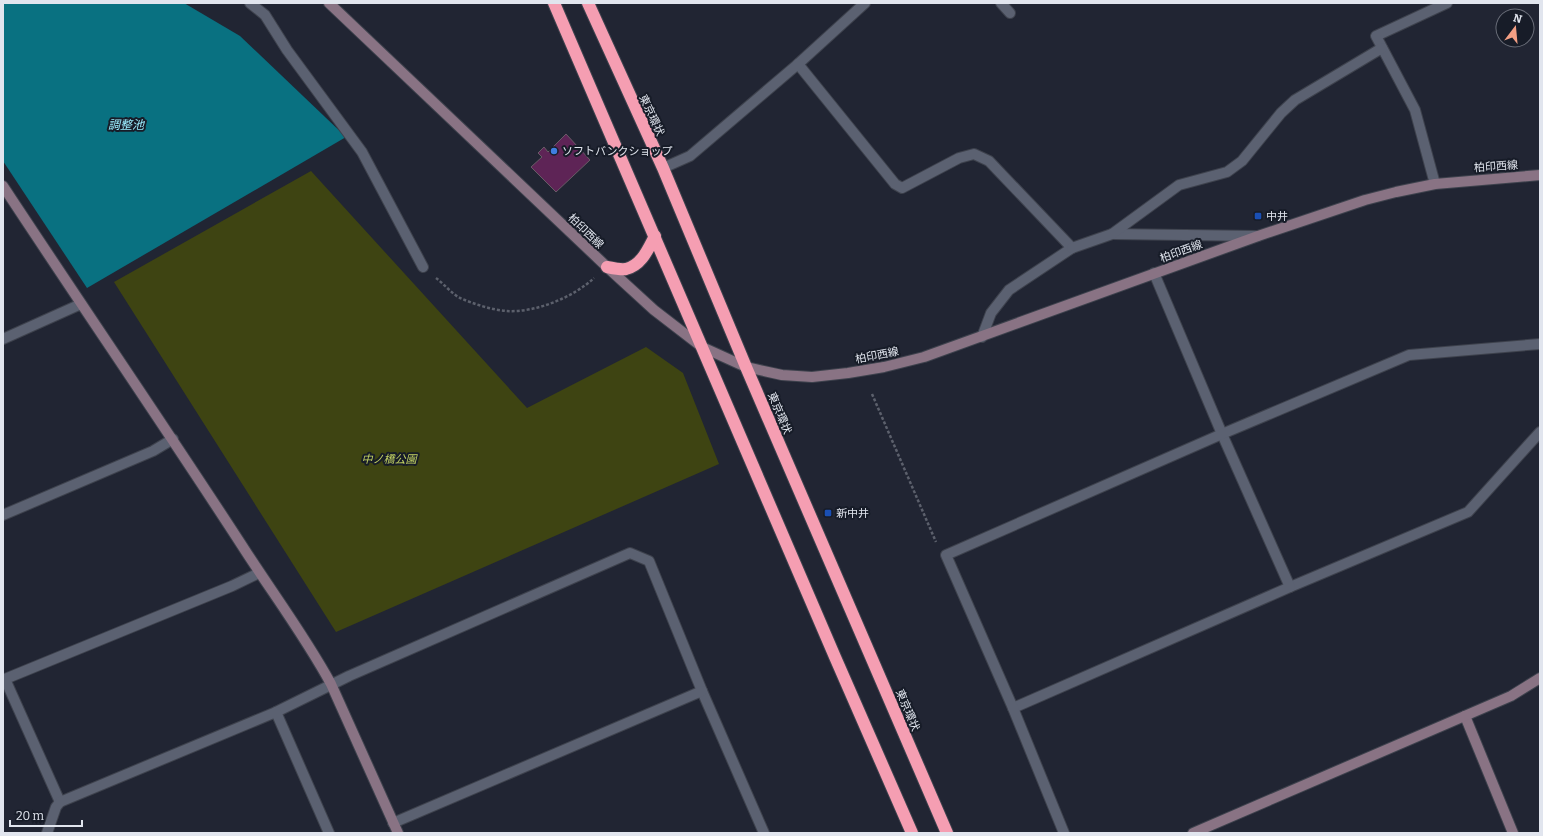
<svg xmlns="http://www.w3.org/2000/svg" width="1543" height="836" font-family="Bitter,'Noto Sans JP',serif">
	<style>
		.green { fill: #3e4412 }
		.water { fill: #097181 }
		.building { fill: #5e2456; stroke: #695b66 }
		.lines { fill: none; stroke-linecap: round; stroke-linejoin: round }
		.lane-casing { stroke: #3e424d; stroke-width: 12 }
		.street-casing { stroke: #3e424d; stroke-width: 12 }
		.secondary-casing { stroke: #3e424d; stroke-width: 12 }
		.highway-casing { stroke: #3e424d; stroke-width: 14 }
		.path { stroke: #5c606c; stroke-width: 2.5; stroke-dasharray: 3 2; stroke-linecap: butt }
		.lane { stroke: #5b6171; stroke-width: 10 }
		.street { stroke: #5b6171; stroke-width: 10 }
		.secondary { stroke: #897384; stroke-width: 10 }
		.highway { stroke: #f59eb2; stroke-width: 12 }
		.shop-dot { fill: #3f7fe0; stroke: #171c28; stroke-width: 1.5 }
		.transit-dot { fill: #1a4fb4; stroke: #171c28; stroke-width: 1.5 }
		.labels { text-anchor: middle; stroke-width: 4; stroke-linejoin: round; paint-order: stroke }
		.street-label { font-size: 11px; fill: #e1e5ee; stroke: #171c28 }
		.poi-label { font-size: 11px; fill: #e1e5ee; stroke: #171c28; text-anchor: start }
		.park-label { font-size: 11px; font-style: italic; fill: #c3d263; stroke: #171c28 }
		.water-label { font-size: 12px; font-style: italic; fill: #9aebfc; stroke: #171c28 }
	</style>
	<rect width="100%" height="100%" fill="#212533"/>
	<polygon class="green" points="311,171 527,408 646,347 683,373 719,464 336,632 114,282"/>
	<polygon class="water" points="3,3 184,3 240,36 346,137 87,288 3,161"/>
	<polygon class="building" points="566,134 590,160 556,192 531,167 542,157 538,153 544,147 548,152"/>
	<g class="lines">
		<g class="lane-casing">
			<polyline id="lane" points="1001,3 1010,13"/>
		</g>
		<g class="street-casing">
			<g id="street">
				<polyline points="250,3 265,15 287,50 362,152 423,267"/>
				<polyline points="798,64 895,184 902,188 959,158 974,154 989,161 1072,248 1009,290 991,313 982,337"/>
				<polyline points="663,168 690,156 798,64 865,3"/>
				<polyline points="1435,184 1415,110 1376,36 1447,3"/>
				<polyline points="1112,234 1258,236"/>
				<polyline points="1072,248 1112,234 1179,185 1227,172 1242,161 1281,113 1295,100 1382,48"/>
				<polyline points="3,339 81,304"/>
				<polyline points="3,515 153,451 173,439"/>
				<polyline points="1290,587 1468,512 1540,432"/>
				<polyline points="1013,708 1290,587 1222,434 1154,273"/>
				<polyline points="276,712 349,676 630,553 649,561 702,691 764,833"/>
				<polyline points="60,802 5,679 232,586 259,573"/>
				<polyline points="393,823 702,691"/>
				<polyline points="47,833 56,807 60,802 276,712 329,833"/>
				<polyline points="1064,833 1013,708 946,555 1222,434 1409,355 1540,344"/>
			</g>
		</g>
		<g class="secondary-casing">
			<g id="secondary">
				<polyline points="329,3 607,267 654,310 702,347 746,367 782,375 812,377 848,373 884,367 924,357 1258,236 1365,200 1396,192 1435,184 1540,175"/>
				<path d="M3,186C82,306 163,424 241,544C271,591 305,636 331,684L398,833"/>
				<polyline points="1465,716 1513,833"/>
				<polyline points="1193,833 1511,696 1540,678"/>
			</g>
		</g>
		<g class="highway-casing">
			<g id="highway">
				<polyline points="554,3 835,657 912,833"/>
				<polyline points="588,3 663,168 746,367 947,833"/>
				<path d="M607,267C612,268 621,270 626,269C642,265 648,249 655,236"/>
			</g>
		</g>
		<g class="path">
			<path d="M436,278C444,284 452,294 460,298C474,304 492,310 507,311C535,313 574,297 594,278"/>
			<polyline points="872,394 936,542"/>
		</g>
		<use href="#lane" class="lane"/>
		<use href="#street" class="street"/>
		<use href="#secondary" class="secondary"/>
		<use href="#highway" class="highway"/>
	</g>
	<circle class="shop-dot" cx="554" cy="151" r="4"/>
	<g class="transit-dot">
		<rect x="1254" y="212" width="8" height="8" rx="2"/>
		<rect x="824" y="509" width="8" height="8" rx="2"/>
	</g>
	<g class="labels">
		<g class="street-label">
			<text transform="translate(652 115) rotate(65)" y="4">東京環状</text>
			<text transform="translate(1496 166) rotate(-4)" y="4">柏印西線</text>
			<text transform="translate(586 231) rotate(44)" y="4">柏印西線</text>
			<text transform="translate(1181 251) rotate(-20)" y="4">柏印西線</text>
			<text transform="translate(877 355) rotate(-11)" y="4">柏印西線</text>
			<text transform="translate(780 413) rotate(67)" y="4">東京環状</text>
			<text transform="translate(908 710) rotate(67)" y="4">東京環状</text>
		</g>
		<g class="poi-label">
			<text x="562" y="155">ソフトバンクショップ</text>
			<text x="1266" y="220">中井</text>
			<text x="836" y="517">新中井</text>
		</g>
		<g class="park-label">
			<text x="389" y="463">中ノ橋公園</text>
		</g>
		<g class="water-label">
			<text x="126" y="129">調整池</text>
		</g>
	</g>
	<rect width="1543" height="836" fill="none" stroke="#e1e5ee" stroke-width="8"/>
	<g transform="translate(1515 28) rotate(16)"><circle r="19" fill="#171c28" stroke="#686c77"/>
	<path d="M0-3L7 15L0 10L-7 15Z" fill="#f39f84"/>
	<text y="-6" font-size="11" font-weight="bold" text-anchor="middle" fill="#e1e5ee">N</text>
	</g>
	<path d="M10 820v6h72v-6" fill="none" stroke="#e1e5ee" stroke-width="2"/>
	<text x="16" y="820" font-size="12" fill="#e1e5ee" stroke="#171c28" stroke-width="3" paint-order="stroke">20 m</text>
</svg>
